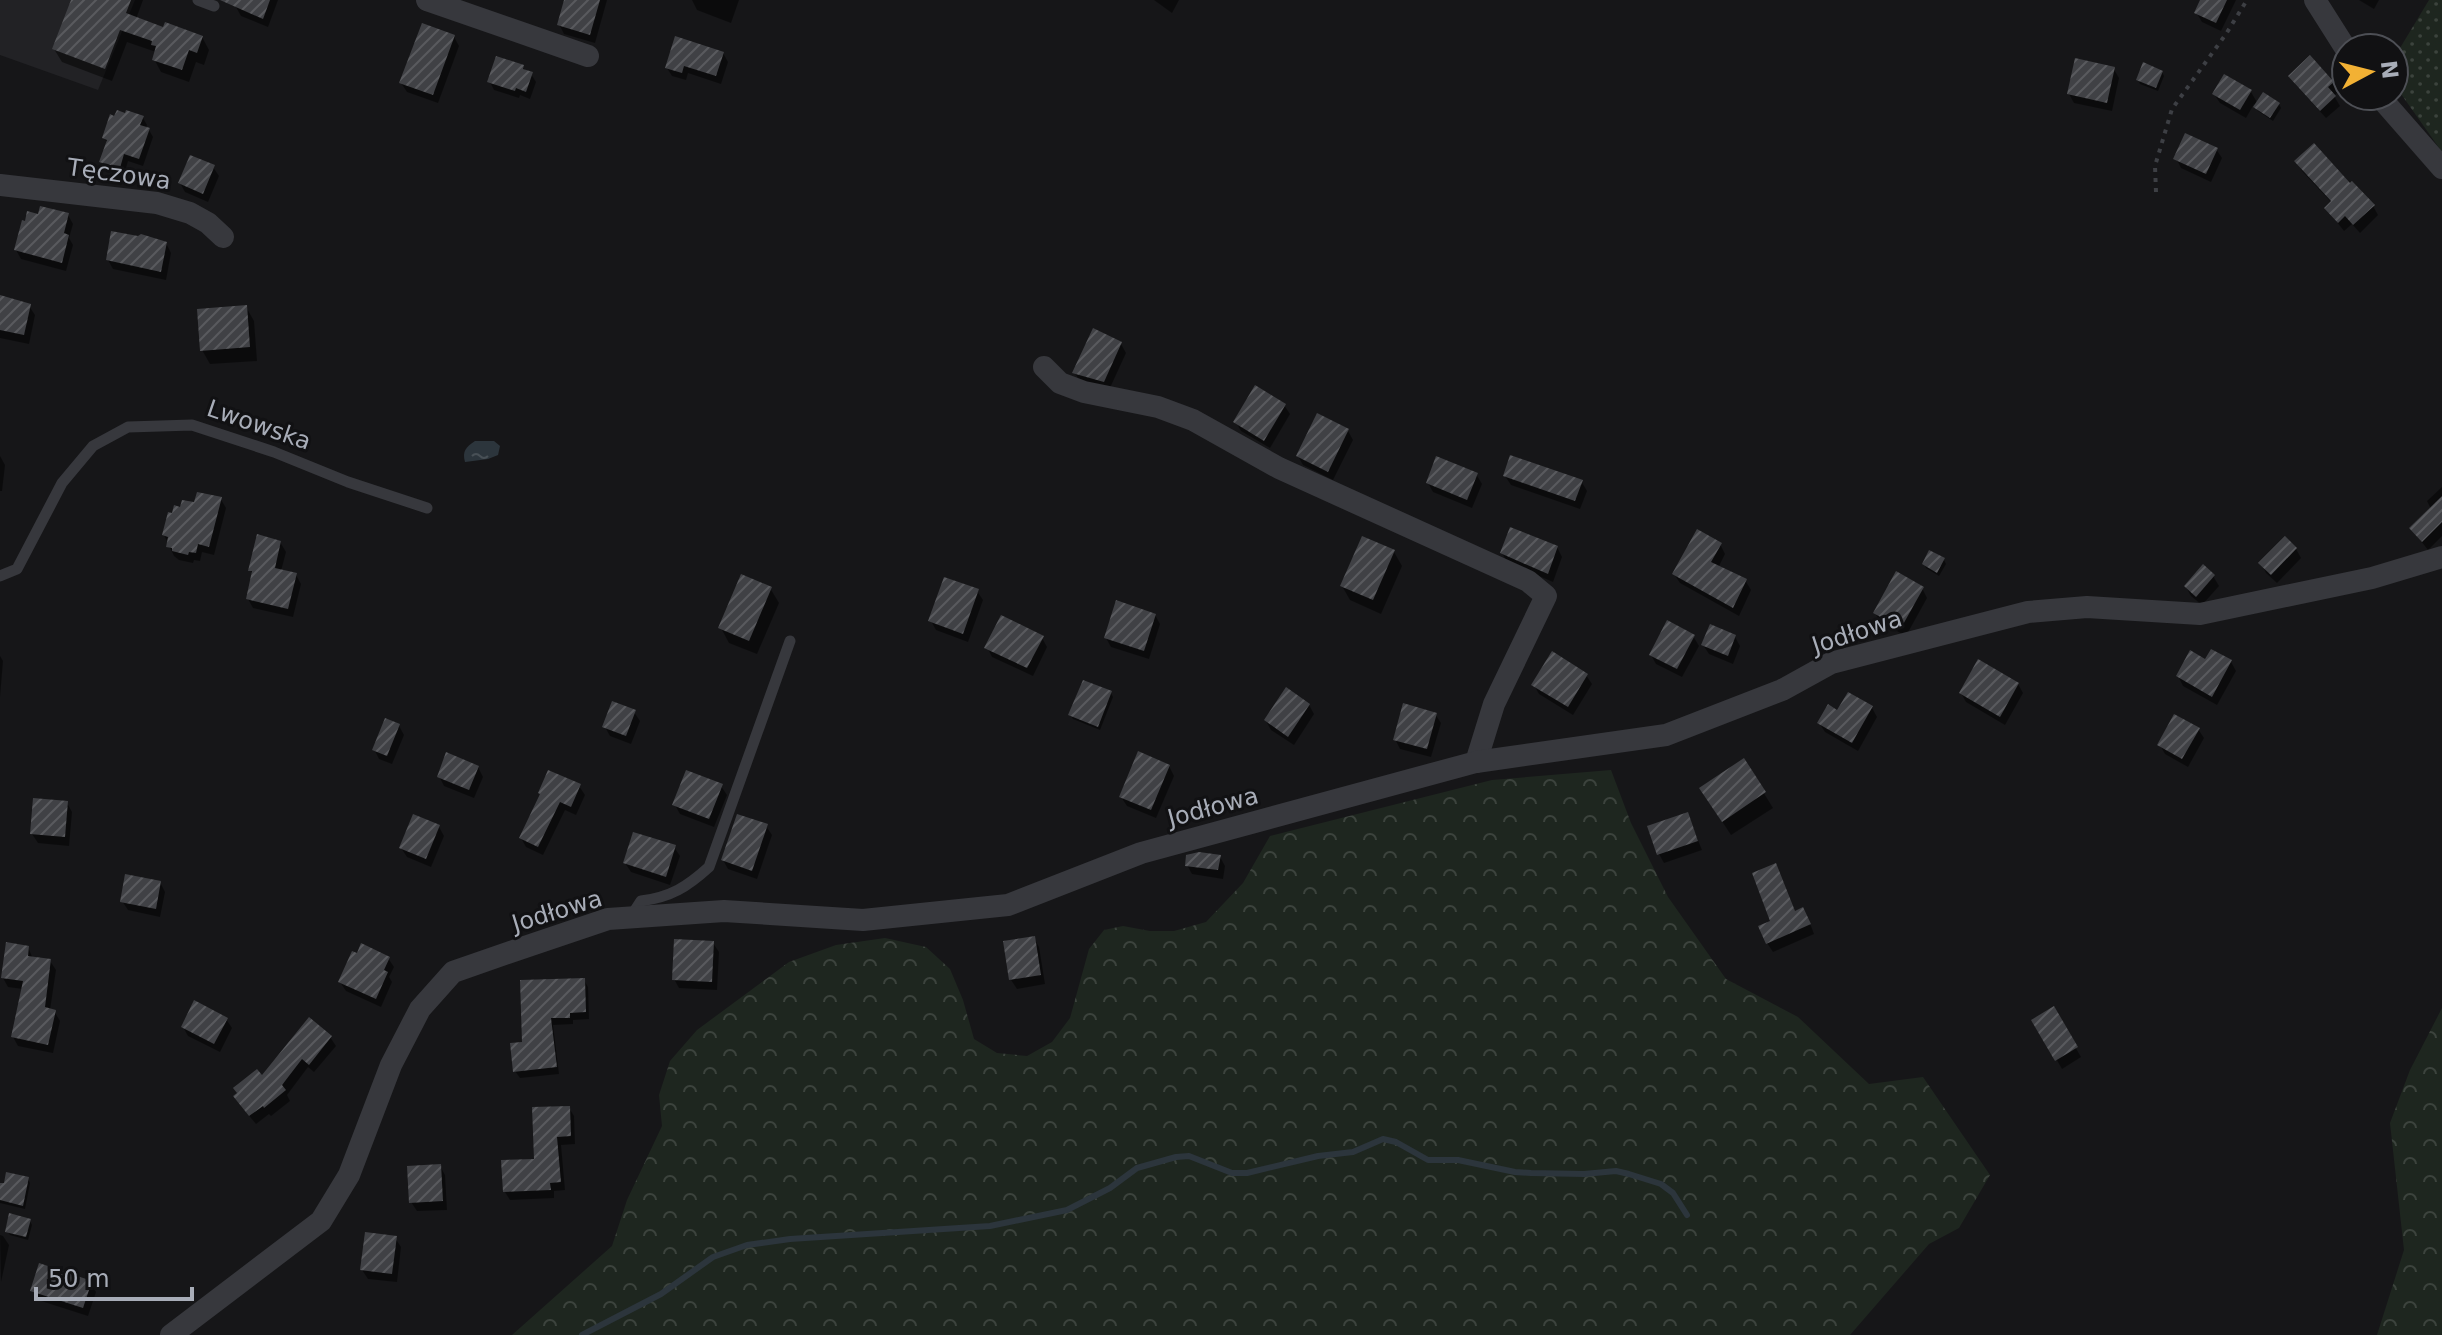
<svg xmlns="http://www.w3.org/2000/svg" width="2442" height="1335" font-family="'DejaVu Sans',sans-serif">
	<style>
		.built { fill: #222225 }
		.grass { fill: url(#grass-dots) }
		.forest { fill: url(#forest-crowns) }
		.water { fill: url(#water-ripples) }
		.shadow { fill: #0007 }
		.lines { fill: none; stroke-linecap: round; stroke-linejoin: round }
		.stream { stroke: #2c353c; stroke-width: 6 }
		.building { fill: url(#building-hatch) }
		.path { stroke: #3d3f44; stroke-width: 4; stroke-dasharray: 4 6; stroke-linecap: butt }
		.lane { stroke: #37383d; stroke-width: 11 }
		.street { stroke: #37383d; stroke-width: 22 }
		.labels { text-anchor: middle; stroke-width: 6; stroke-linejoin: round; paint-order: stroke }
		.street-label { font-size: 24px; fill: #a8adb8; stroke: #111113 }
	</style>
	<defs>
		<pattern id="grass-dots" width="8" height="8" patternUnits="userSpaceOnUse" patternTransform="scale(2)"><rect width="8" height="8" fill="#1e261f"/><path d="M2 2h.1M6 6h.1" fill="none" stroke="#3c433d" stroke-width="1.8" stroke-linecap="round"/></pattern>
		<pattern id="forest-crowns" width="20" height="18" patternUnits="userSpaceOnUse" patternTransform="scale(2)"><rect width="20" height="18" fill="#1e261f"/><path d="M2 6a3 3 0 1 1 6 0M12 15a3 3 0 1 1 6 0" fill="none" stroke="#3c433d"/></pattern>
		<pattern id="water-ripples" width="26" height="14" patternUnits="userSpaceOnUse" patternTransform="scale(2)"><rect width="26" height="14" fill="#2c353c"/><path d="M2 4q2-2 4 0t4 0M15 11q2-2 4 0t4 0" fill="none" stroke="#485056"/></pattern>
		<pattern id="building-hatch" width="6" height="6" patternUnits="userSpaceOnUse" patternTransform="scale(2)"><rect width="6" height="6" fill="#404145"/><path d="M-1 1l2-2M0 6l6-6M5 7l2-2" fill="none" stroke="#595a5e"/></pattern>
	</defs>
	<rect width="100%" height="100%" fill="#161618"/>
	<polygon class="built" points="0,0 135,0 98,90 0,55"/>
	<polygon class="grass" points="2429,0 2442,0 2442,152 2394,84 2394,58"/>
	<g class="forest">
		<polygon points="1611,770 1631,823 1668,897 1726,979 1798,1017 1869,1084 1923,1077 1990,1175 1959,1228 1929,1244 1850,1335 512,1335 612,1246 627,1200 662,1126 659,1095 670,1061 697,1030 789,962 836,945 885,938 926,947 950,969 963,1000 974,1039 997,1053 1027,1056 1052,1042 1070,1018 1089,949 1104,930 1123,926 1150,931 1174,931 1206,922 1243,883 1270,836 1492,780"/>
		<polygon points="2442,1008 2442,1335 2377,1335 2404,1250 2390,1123 2410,1070"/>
	</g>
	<path class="water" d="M475,441H494L500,446L498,455L488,459L465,462C462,451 466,447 475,441Z"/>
	<g class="shadow">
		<polygon points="73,0 143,0 136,19 164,29 202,37 209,50 204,65 196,62 189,82 161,72 154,59 156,52 127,42 112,81 62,62 54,49"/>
		<polygon points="238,0 278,0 268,27 241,16 236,7"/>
		<polygon points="566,0 607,0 595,43 564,34 559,24"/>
		<polygon points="692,0 739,0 731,23 697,10"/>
		<polygon points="1154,0 1179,0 1172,13"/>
		<polygon points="2203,0 2236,0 2221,31 2202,22 2196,12"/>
		<polygon points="2359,0 2379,0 2374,9"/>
		<polygon points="454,37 459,46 438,103 407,92 401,83"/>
		<polygon points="723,53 728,62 721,84 688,73 686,80 672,76 667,68"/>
		<polygon points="523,67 526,72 531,74 536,82 530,99 520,95 519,98 494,90 490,82"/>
		<polygon points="2113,68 2119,78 2112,111 2074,103 2069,94"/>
		<polygon points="2162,72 2164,76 2158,91 2140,84 2138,80"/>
		<polygon points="2290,76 2333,83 2338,92 2334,96 2340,106 2326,118 2296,85"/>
		<polygon points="2251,92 2258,104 2279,104 2281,108 2273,121 2258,111 2254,104 2246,118 2220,103 2214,94"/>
		<polygon points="127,116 143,118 147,125 145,129 149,130 153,137 143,166 128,161 124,175 106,169 102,162 108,144 104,138"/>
		<polygon points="2216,149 2222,158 2211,182 2181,168 2176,158"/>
		<polygon points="2297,162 2350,186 2373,206 2378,215 2360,233 2352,224 2344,231 2326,208 2332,203 2302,171"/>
		<polygon points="213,167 219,176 208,202 185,192 180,183"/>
		<polygon points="68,215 73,224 69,238 73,245 66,271 21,259 16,250"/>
		<polygon points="166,243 171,253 166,280 113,269 108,260"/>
		<polygon points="0,301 29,306 35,315 29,344 0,338"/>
		<polygon points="246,307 254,321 257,361 210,364 202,350"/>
		<polygon points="1121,344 1126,353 1109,390 1080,382 1075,373"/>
		<polygon points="1284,405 1290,414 1270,448 1241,431 1236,422"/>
		<polygon points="1348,431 1353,440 1333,480 1303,465 1298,456"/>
		<polygon points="0,456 5,465 2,491 0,491"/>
		<polygon points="1476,474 1482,484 1472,508 1433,492 1428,483"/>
		<polygon points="1505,476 1581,481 1587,491 1580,509 1511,485"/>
		<polygon points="2442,487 2442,536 2428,550 2411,528 2431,509 2427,501"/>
		<polygon points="220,498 226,508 214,555 202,552 200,561 194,560 193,563 179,560 174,556 164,535 195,505"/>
		<polygon points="280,542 286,552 281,571 296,575 301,584 293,617 253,608 248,599 253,575 250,570"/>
		<polygon points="1720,544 1725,554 1718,568 1745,580 1751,590 1739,616 1680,583 1674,574"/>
		<polygon points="1557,547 1562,557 1553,582 1507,562 1502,553"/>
		<polygon points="2296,549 2301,558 2277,583 2266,573 2261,563"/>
		<polygon points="1394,552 1402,566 1381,614 1350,600 1342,586"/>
		<polygon points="1944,560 1946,564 1939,576 1926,568 1924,564"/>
		<polygon points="2213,576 2219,586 2202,605 2191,596 2186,587"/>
		<polygon points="770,588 779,603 757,654 729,643 721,628"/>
		<polygon points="1922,588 1927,598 1906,636 1880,622 1875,613"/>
		<polygon points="977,591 983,600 968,642 936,630 931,621"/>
		<polygon points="1155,615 1160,624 1149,659 1111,647 1106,638"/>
		<polygon points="1693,636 1699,646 1682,677 1656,664 1651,655"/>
		<polygon points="1735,637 1740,646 1733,664 1709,654 1703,645"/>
		<polygon points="1042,638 1047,647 1033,676 992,657 987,647"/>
		<polygon points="0,656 3,661 0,697"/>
		<polygon points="2231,662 2236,671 2217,705 2183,686 2178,676"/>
		<polygon points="1586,675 1592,684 1573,715 1539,694 1534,685"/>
		<polygon points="2018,684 2023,693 2005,725 1966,702 1961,693"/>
		<polygon points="1111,693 1113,697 1100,730 1073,719 1070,715"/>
		<polygon points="1309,705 1314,714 1294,745 1271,730 1266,721"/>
		<polygon points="1872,708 1877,717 1858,751 1825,732 1819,723 1838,712"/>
		<polygon points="634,712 640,721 631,744 610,736 605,727"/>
		<polygon points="1435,714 1441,723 1431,757 1400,749 1395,739"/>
		<polygon points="399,726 404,735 392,764 379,759 374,749"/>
		<polygon points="2198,729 2204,738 2188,767 2165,754 2160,745"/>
		<polygon points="1744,761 1773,808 1731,835 1710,803"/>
		<polygon points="1169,766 1174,776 1156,818 1127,806 1121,797"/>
		<polygon points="478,767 483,777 474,798 444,786 439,776"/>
		<polygon points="579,786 585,795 576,815 565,810 543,855 526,847 521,838 542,795"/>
		<polygon points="721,786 727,795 714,827 680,814 675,805"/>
		<polygon points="67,803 72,812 69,846 38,843 32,834"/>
		<polygon points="1687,814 1702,850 1664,863 1659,854"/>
		<polygon points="766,826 772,835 757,879 728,869 723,860"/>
		<polygon points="439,827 444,836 431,867 407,857 401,848"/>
		<polygon points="674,847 680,856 670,885 631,872 625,863"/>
		<polygon points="1220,857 1225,866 1223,879 1192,874 1187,865"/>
		<polygon points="160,882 165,892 160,917 128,910 122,901"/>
		<polygon points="1795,913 1808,918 1814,934 1773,952 1767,943"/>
		<polygon points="1034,938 1039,947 1045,984 1017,989 1011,980"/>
		<polygon points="713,943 719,952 717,990 679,988 674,979"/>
		<polygon points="28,947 33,959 50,961 56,970 50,1010 54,1011 60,1021 53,1053 18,1046 13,1037 23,989 8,987 3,978"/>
		<polygon points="388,958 394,967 389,977 392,982 381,1007 346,991 340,982"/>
		<polygon points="584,980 588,987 589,1019 573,1020 573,1024 553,1025 559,1074 520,1078 515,1071 524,1044"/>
		<polygon points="2053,1009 2081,1057 2062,1069 2034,1020"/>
		<polygon points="226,1019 232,1028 220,1052 188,1036 183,1027"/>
		<polygon points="330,1037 336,1046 314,1072 308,1067 287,1095 290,1101 271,1116 269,1114 256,1124 241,1106 262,1078"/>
		<polygon points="569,1108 574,1116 575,1144 561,1145 565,1190 554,1191 554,1198 510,1200 505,1192 536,1161"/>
		<polygon points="440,1166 445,1175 447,1210 417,1211 411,1202"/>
		<polygon points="28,1179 30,1183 25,1209 0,1203 0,1185"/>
		<polygon points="30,1221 32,1225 28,1240 10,1235 7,1231"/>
		<polygon points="0,1235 3,1236 9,1245 1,1282"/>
		<polygon points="395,1238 401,1247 397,1282 368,1279 362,1270"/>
		<polygon points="90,1282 96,1292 88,1316 38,1300 33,1290"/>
	</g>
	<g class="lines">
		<polyline class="stream" points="582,1335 661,1294 713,1257 747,1245 790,1239 990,1226 1067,1210 1110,1188 1137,1168 1176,1157 1189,1156 1232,1173 1247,1173 1318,1156 1353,1152 1383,1139 1396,1142 1428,1160 1458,1160 1515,1172 1531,1173 1584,1174 1616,1171 1629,1174 1661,1184 1673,1193 1687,1215"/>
	</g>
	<g class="building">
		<polygon points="71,0 131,0 126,13 163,27 165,22 203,36 197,53 189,50 182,70 152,60 156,46 151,45 152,41 120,30 105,69 52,49"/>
		<polygon points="220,0 270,0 263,19"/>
		<polygon points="564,0 600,0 590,35 557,25"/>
		<polygon points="2200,0 2227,0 2216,23 2194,13"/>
		<polygon points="422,23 455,35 433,95 399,83"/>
		<polygon points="675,36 724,52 716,76 684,66 682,73 665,68"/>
		<polygon points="2310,55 2334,82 2328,87 2336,96 2320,111 2288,76"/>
		<polygon points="496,56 524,65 523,69 533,72 526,92 516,88 515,91 487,82"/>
		<polygon points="2075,58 2115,67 2107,103 2067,94"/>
		<polygon points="2143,62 2163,71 2156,88 2136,80"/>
		<polygon points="2224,74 2252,90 2240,110 2212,94"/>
		<polygon points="2263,92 2280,103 2270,118 2253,107"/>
		<polygon points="117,110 125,113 126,110 144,116 140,125 150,128 139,159 124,154 120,168 99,162 107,140 102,138 110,114 114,116"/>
		<polygon points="2185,133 2218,148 2206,174 2173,159"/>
		<polygon points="2314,143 2350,183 2352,181 2375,205 2353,225 2345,216 2338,223 2324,208 2331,201 2294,161"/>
		<polygon points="190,155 215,165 203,194 178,183"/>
		<polygon points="40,206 69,213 64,233 69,235 62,263 14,250 22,220 25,221 27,211 38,214"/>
		<polygon points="111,231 138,236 141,234 167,242 161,272 106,260"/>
		<polygon points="0,295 31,304 24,335 0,330"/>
		<polygon points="247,305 250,347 200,351 197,309"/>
		<polygon points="1093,328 1122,342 1104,382 1072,373"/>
		<polygon points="1255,385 1286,404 1264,441 1233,422"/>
		<polygon points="1317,413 1349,429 1328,472 1296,456"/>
		<polygon points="1510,455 1583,480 1575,501 1503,476"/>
		<polygon points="1436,456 1478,473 1467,500 1426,483"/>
		<polygon points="197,492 222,497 209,547 198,544 196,553 189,552 188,555 172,551 172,548 166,547 168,537 162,535 168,512 172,513 174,505 180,507 182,500 194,502"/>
		<polygon points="2442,496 2442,522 2422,542 2409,528"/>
		<polygon points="1510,527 1558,546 1548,574 1500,553"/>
		<polygon points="1697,529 1722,543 1711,562 1747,579 1733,608 1672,574"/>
		<polygon points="257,534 281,541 275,568 297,573 288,609 246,599 252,571 248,571"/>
		<polygon points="1362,536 1395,550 1373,600 1340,586"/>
		<polygon points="2285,536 2297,548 2271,575 2258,563"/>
		<polygon points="1929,550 1945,558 1937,573 1922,564"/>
		<polygon points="2203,564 2215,575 2196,597 2184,586"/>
		<polygon points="1896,571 1924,587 1901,628 1873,613"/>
		<polygon points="741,574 772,587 749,641 718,628"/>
		<polygon points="944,577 979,589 963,634 928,621"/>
		<polygon points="1116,600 1156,614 1144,651 1104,638"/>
		<polygon points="1001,615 1044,636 1027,668 984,648"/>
		<polygon points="1667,620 1695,635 1677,669 1649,655"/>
		<polygon points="1710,624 1736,635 1728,656 1701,645"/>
		<polygon points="2211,649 2232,660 2212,697 2176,676 2190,650 2205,659"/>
		<polygon points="1552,651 1588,674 1568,707 1531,685"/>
		<polygon points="1978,659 2019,683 2000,717 1959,693"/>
		<polygon points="1083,680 1112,691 1098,727 1068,715"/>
		<polygon points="1286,687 1310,704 1288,737 1264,720"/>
		<polygon points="1848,692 1873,706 1852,743 1817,723 1828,704 1837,710"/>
		<polygon points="612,701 636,710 626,736 602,727"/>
		<polygon points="1403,703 1437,713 1427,749 1393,740"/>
		<polygon points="2174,714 2200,728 2182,759 2157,745"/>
		<polygon points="385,718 400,724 387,756 372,750"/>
		<polygon points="1138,751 1170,765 1151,810 1119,797"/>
		<polygon points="446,752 479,766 469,790 437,777"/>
		<polygon points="1744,758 1766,792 1722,822 1699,788"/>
		<polygon points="548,770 581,784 571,807 560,802 538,847 519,838 540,794 538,793"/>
		<polygon points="686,770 723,784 709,819 672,805"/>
		<polygon points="33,798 68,801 65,837 30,834"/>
		<polygon points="1688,812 1698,841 1657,855 1647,826"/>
		<polygon points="413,814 440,825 426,859 399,848"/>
		<polygon points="737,814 768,824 752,871 721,860"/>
		<polygon points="633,832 676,845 666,877 623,863"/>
		<polygon points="1199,852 1221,855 1218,870 1185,866 1186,855"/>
		<polygon points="1776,863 1795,911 1803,907 1811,924 1766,944 1758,926 1770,921 1752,873"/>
		<polygon points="125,874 161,881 156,909 120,902"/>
		<polygon points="1035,936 1041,975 1009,980 1003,941"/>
		<polygon points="674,939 714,941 712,982 672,980"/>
		<polygon points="6,942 29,946 28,956 51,959 45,1007 56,1010 48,1045 11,1037 23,981 1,978"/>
		<polygon points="361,943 390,957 384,970 388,972 376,999 338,982 352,951 357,953"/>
		<polygon points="585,978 586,1012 570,1013 570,1018 551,1018 557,1067 513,1072 510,1043 522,1042 520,980"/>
		<polygon points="194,1000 228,1018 214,1044 181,1027"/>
		<polygon points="2054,1006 2078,1047 2055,1061 2031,1020"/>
		<polygon points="309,1017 332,1036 309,1065 302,1059 282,1085 286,1090 264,1108 263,1106 249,1116 233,1096 237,1093 233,1088 257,1069 262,1075"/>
		<polygon points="570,1106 571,1136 557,1137 561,1182 550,1183 551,1190 503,1192 501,1160 534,1159 532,1107"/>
		<polygon points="441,1164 443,1201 409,1203 407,1166"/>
		<polygon points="6,1172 29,1177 23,1206 0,1200 0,1183 4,1183"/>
		<polygon points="9,1213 31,1219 26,1237 5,1232"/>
		<polygon points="365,1232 397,1236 392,1274 360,1270"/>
		<polygon points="39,1263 92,1281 83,1308 30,1291"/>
	</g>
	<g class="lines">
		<polyline class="path" points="2156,192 2155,166 2172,109 2226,34 2247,0"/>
		<g class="lane">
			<polyline points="198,0 214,6"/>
			<polyline points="0,576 17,569 62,483 93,446 128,427 192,425 274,452 348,482 427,508"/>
			<path d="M630,918L641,901C671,897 687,887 709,867L790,641"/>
		</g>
		<g class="street">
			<polyline points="427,0 588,56"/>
			<polyline points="2315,0 2346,49"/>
			<polyline points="2379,96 2442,168"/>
			<polyline points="0,185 157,203 190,213 208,223 223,237"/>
			<polyline points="1044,367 1060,383 1084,392 1158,407 1193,420 1279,468 1528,581 1546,596 1494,704 1476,762"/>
			<polyline points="171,1335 321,1221 349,1175 391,1065 420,1009 453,972 525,947 608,919 724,911 863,920 1008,905 1141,853 1476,762 1666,735 1782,690 1831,663 2028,612 2087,607 2200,614 2372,578 2442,557"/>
		</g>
	</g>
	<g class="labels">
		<g class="street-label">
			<text transform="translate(119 174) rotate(8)" y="8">Tęczowa</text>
			<text transform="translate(259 425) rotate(19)" y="8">Lwowska</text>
			<text transform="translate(1857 632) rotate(-18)" y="8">Jodłowa</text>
			<text transform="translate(1213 807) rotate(-15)" y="8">Jodłowa</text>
			<text transform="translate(557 911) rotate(-17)" y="8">Jodłowa</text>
		</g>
	</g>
	<g transform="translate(2370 72) rotate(83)"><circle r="38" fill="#111113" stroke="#4d4f55" stroke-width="2"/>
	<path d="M0-6L14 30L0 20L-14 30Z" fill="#f2b134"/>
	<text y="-12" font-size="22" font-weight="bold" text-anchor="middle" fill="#a8adb8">N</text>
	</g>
	<path d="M36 1287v12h156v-12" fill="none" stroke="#a8adb8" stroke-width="4"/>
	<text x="48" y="1287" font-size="24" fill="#a8adb8" stroke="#111113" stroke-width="6" paint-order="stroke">50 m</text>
</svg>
